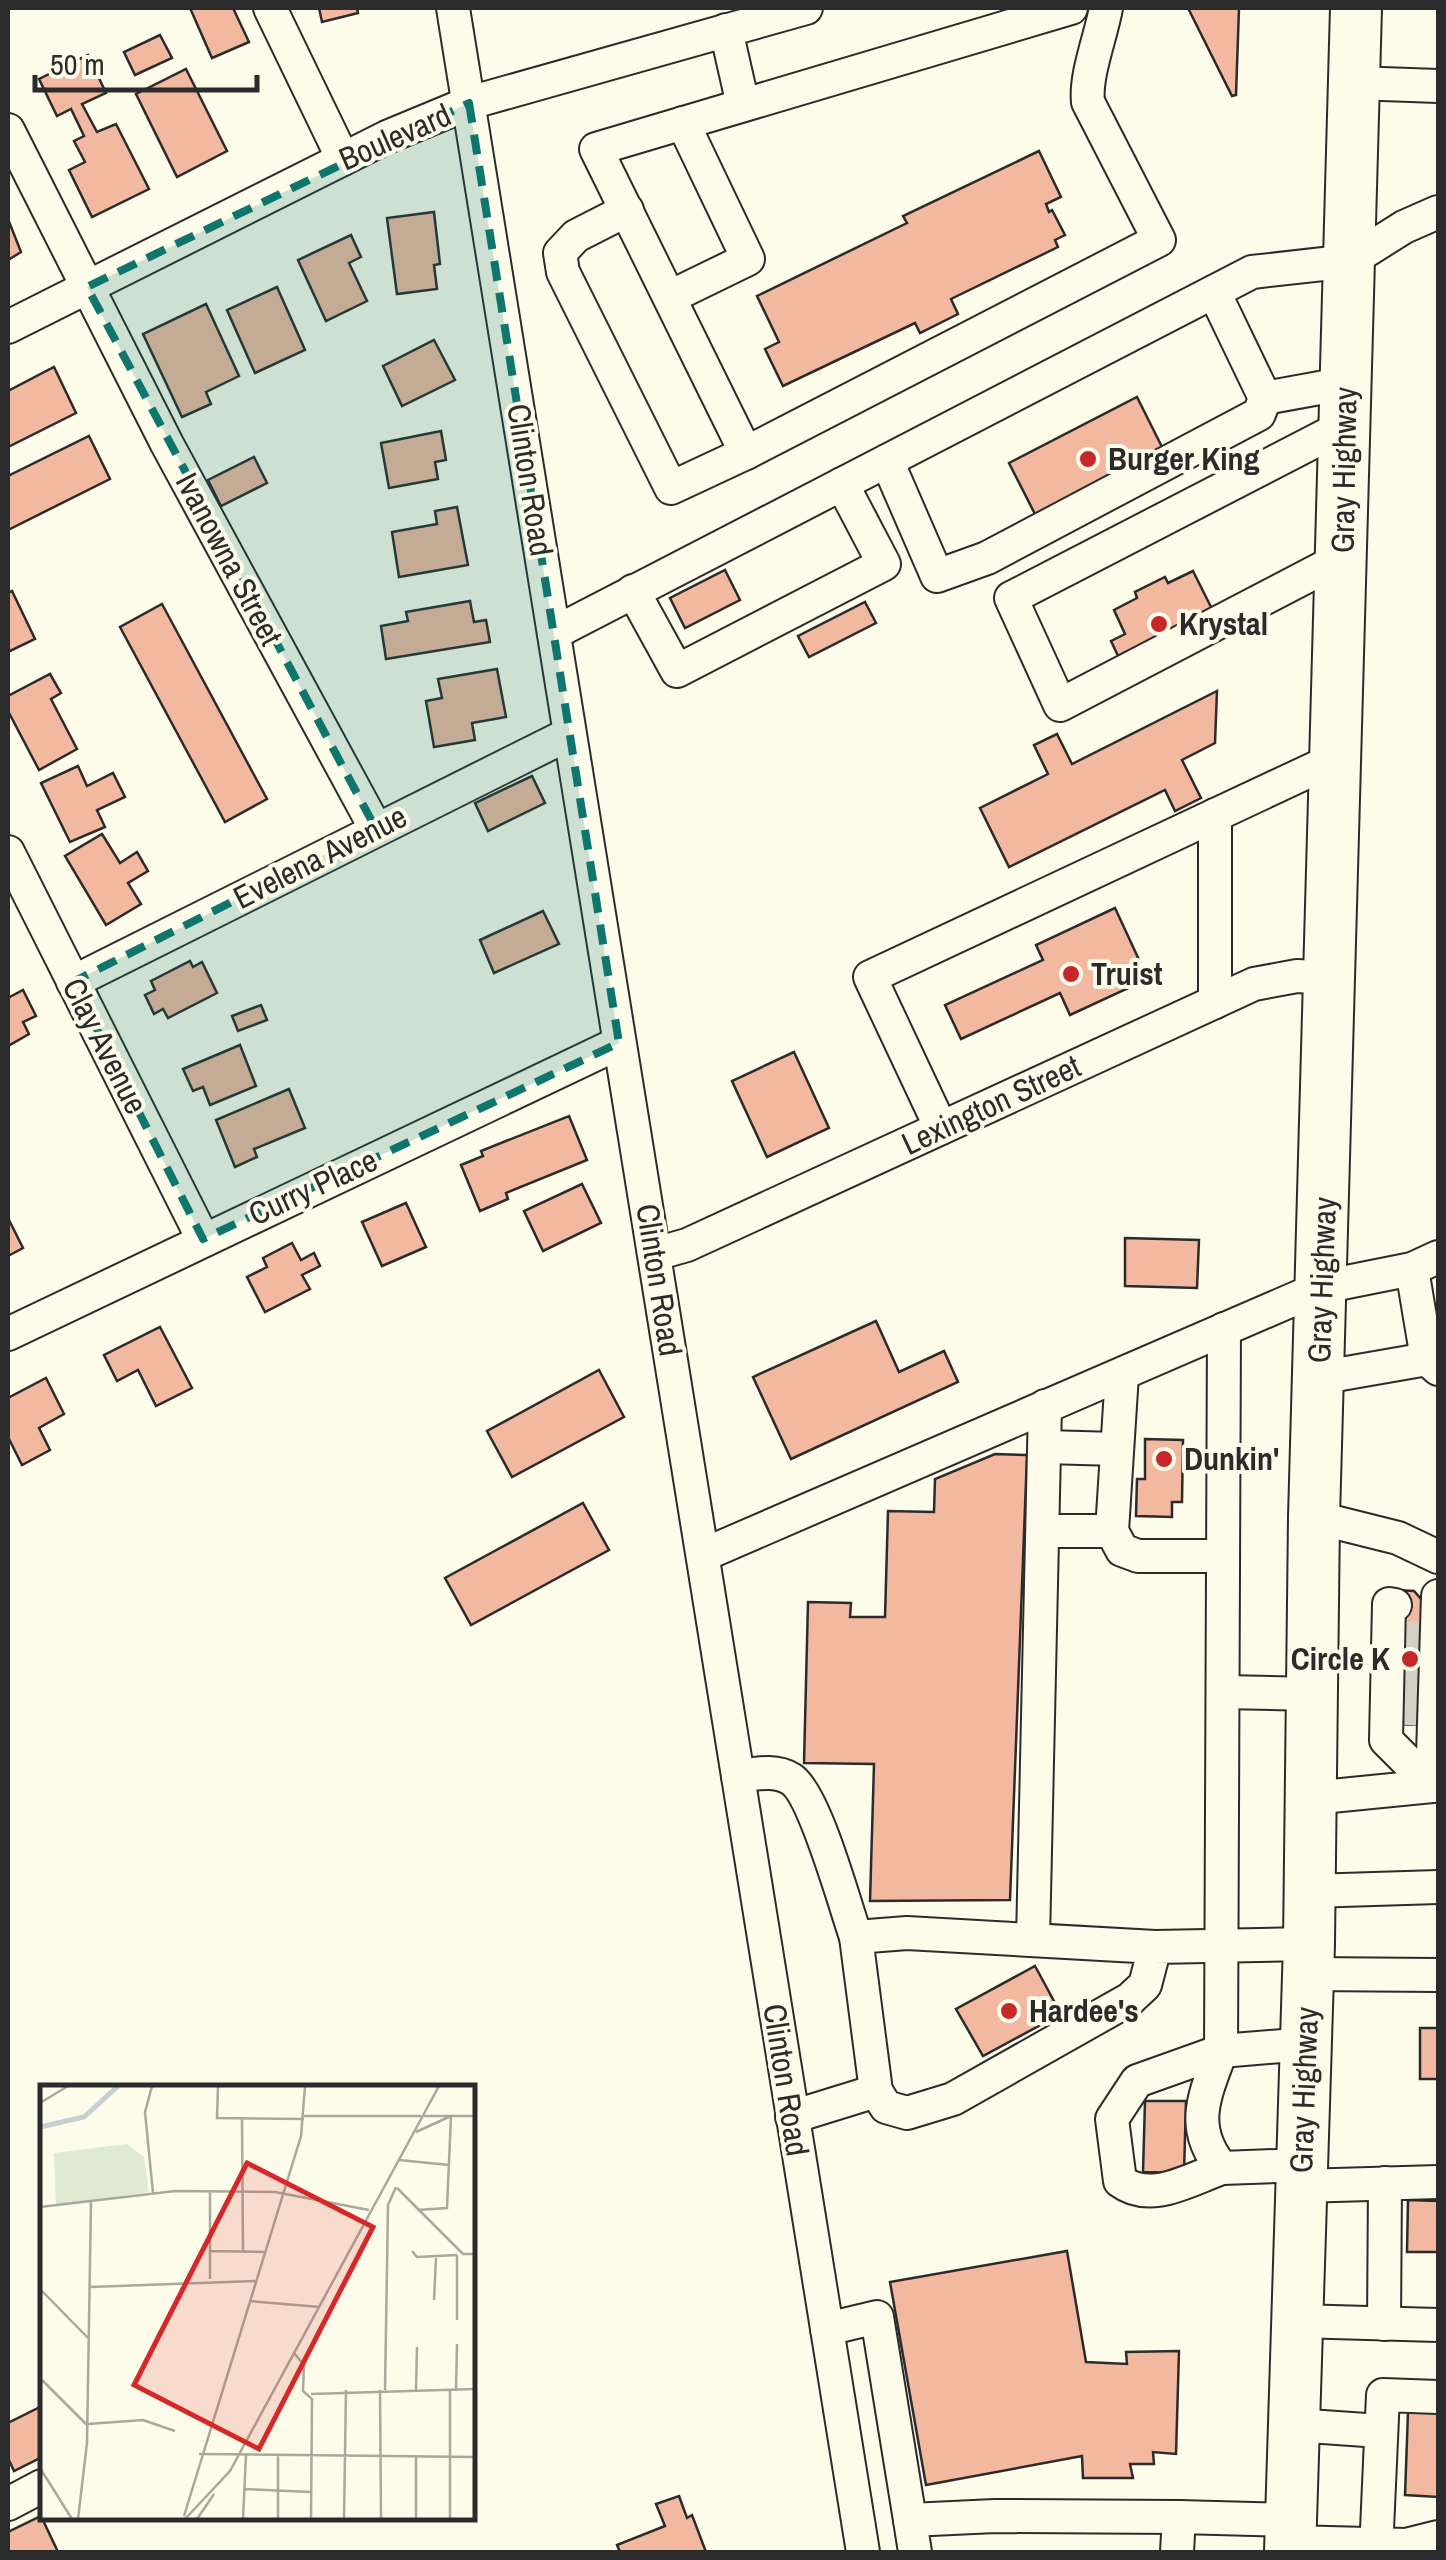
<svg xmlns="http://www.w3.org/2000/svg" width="1446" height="2560" font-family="'Archivo Narrow',sans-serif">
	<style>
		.building { fill: #f2b8a0; stroke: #2b2b2b; stroke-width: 2.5 }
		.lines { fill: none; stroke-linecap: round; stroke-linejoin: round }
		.minor-tunnel { stroke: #d3d1c4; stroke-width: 32; stroke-dasharray: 32 16; stroke-linecap: butt }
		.minor-casing { stroke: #2b2b2b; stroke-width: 36 }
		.highway-casing { stroke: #2b2b2b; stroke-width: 54 }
		.minor { stroke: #fdfbea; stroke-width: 32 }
		.highway { stroke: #fdfbea; stroke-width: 50 }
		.marked { fill: #0f766e; fill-opacity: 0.2; stroke: #0f766e; stroke-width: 8; stroke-dasharray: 20 12; stroke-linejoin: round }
		.poi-dot { fill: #c62828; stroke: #fdfbea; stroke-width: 4 }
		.labels { text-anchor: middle; stroke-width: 8; stroke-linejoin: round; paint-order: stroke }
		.street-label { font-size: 32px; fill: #2b2b2b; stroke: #fdfbea }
		.poi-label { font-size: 32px; font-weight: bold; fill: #2b2b2b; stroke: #fdfbea; text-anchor: start }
		.inset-river { fill: none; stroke: #c7d0d0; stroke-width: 5 }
		.inset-road { fill: none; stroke: #a9a89e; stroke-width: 2.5 }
		.view { fill: #d62828; fill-opacity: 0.15; stroke: #d62828; stroke-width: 5 }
		.inset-edge { fill: none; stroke: #2b2b2b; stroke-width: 5 }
	</style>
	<rect width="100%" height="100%" fill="#fdfbea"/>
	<g class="building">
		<polygon points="190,8 233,8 249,42 212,58"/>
		<polygon points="319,8 357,8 358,13 322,22"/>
		<polygon points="1188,8 1239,8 1236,95 1232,96"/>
		<polygon points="160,35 172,58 135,75 124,52"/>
		<polygon points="88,55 106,93 82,104 97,132 116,124 149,189 92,217 69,170 85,162 74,141 84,136 71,109 57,116 39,79"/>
		<polygon points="186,69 227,151 177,177 136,94"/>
		<polygon points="1039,151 1061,197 1046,204 1049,212 1052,210 1065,235 1055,240 1058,247 951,299 958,314 920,333 915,323 783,386 765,349 779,342 757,296 907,223 903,216"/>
		<polygon points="434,212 440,264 434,265 437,289 397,294 387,218"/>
		<polygon points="8,219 21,252 8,260"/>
		<polygon points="351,235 361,257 349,263 367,301 326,321 298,260"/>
		<polygon points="277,287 305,350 255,373 227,310"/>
		<polygon points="206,304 239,376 206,392 211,404 182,417 143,334"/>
		<polygon points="434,340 455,380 402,406 383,366"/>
		<polygon points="54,367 76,413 8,447 8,391"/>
		<polygon points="1137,397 1166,455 1038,520 1009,463"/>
		<polygon points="441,431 446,460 435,462 438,479 389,488 381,443"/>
		<polygon points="89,436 110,479 8,530 8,476"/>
		<polygon points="254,457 267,483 221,506 208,480"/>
		<polygon points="457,507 468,565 399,577 392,532 437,524 435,511"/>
		<polygon points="725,570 740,600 685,628 670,598"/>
		<polygon points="1193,571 1215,615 1121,662 1111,641 1125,634 1114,610 1137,598 1135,592 1165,577 1168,583"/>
		<polygon points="12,591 35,639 8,652 8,593"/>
		<polygon points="470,601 474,622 486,620 490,642 386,659 381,626 408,621 406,612"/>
		<polygon points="865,602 876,623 809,657 798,636"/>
		<polygon points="162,604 267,799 225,822 120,627"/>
		<polygon points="497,669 506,717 472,723 475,740 434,747 426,701 442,698 438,679"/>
		<polygon points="50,674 61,693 51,699 77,749 39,770 8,711 8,696"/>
		<polygon points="1217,691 1215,743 1182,760 1201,798 1175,811 1165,790 1009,867 980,808 1048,774 1034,745 1057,734 1072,764"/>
		<polygon points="78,766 87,786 113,773 125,797 97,810 105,827 70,842 41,783"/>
		<polygon points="532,776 545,803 488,831 475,803"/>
		<polygon points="102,834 120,863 137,852 148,871 128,883 141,904 106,925 65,856"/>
		<polygon points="1115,908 1140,962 1127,968 1135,985 1070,1015 1060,993 961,1039 945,1005 1043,960 1036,945"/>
		<polygon points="543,911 559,944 494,973 480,940"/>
		<polygon points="190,961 193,967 202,962 217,993 168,1018 163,1009 154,1014 145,995 155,990 151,981"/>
		<polygon points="23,990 36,1016 23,1022 29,1034 8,1046 8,998"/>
		<polygon points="261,1005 267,1020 238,1031 232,1016"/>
		<polygon points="240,1045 256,1086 210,1105 203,1087 193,1091 183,1069"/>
		<polygon points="794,1052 829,1128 767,1157 732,1081"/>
		<polygon points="289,1089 305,1128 254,1149 257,1157 235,1167 216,1120"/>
		<polygon points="569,1116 587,1160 506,1193 508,1199 480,1211 461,1165 483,1156 481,1151"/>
		<polygon points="582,1184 601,1223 543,1251 524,1211"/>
		<polygon points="406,1203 426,1247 382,1266 362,1222"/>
		<polygon points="8,1218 23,1248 8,1256"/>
		<polygon points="1125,1238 1199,1240 1197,1288 1125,1286"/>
		<polygon points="292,1243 301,1260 314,1253 320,1266 302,1275 310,1289 265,1312 247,1277 267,1267 263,1258"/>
		<polygon points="876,1321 899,1372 944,1351 958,1382 791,1459 753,1377"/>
		<polygon points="160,1327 192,1388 156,1406 138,1370 117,1381 104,1355"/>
		<polygon points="599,1370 624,1417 512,1477 487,1431"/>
		<polygon points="46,1378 64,1414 39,1428 50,1450 22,1465 8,1437 8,1398"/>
		<polygon points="1145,1439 1183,1440 1182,1502 1172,1502 1172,1517 1136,1516 1137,1479 1145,1479"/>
		<polygon points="995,1454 1027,1455 1010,1900 870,1901 874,1764 804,1763 808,1602 851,1603 850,1617 885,1617 888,1511 934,1512 935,1479"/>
		<polygon points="583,1503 609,1550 471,1625 445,1578"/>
		<polygon points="1396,1590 1414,1591 1428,1607 1425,1725 1391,1724"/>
		<polygon points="1035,1966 1061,2014 983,2056 956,2009"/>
		<rect x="1420" y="2028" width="18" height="51"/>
		<polygon points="1145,2101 1186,2101 1184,2173 1143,2172"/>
		<polygon points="1408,2200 1438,2201 1438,2252 1407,2252"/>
		<polygon points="1067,2251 1086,2362 1127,2364 1126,2352 1179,2351 1176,2454 1153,2452 1154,2464 1130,2464 1133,2478 1083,2478 1082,2456 926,2485 890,2282"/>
		<polygon points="42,2406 42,2457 14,2471 8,2458 8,2423"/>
		<polygon points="1408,2412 1438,2413 1438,2497 1405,2495"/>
		<polygon points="679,2496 687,2518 692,2515 706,2552 620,2552 617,2545 665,2526 656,2504"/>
		<polygon points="41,2516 58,2552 8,2552 8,2532"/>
	</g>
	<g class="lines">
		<g class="minor-tunnel">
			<polyline points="1394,1637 1427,1639"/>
			<polyline points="1393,1679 1426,1681"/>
			<polyline points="1392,1708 1425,1710"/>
		</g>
		<g class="minor-casing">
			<g id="minor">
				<polyline points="270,8 343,159"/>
				<polyline points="453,8 863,2552"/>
				<path d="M1071,8L596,149L746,453L1159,240L1088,102C1085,75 1101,36 1106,8"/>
				<polyline points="726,30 743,105"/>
				<polyline points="1354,83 1438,86"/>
				<polyline points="8,130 167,444 376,829"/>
				<polyline points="627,210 576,236 560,253 563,272 671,488 746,453"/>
				<polyline points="670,297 748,259 683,123"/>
				<polyline points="8,327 387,137 469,103 806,8"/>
				<polyline points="1265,398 1347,383"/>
				<polyline points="887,461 937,576 987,558 1259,414 1265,398 1214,292"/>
				<polyline points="1342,558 1060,705 1011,598 1346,425"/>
				<polyline points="633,591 677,671 884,564 842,484"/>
				<polyline points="554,633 1252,272 1350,261 1404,227 1438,212"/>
				<polyline points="8,852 203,1239"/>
				<polyline points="73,982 569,734"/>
				<polyline points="1215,1002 1215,815"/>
				<polyline points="941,1128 870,977 1337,758"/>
				<polyline points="655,1254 687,1245 1254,984 1297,976 1331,978"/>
				<polyline points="1412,1269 1427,1359"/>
				<path d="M1224,1329L1221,2051C1205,2095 1188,2127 1222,2168L1302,2165"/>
				<polyline points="8,1334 619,1043"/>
				<polyline points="1122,1374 1112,1531 1122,1550 1138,1556 1223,1556"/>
				<polyline points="1318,1378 1427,1359 1438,1369"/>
				<polyline points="1045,1447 1117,1449"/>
				<polyline points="1314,1517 1398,1538 1438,1557"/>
				<polyline points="1043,1531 1112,1531"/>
				<polyline points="703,1555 1322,1287 1412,1269 1438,1257"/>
				<polyline points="1395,1605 1389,1604 1386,1740 1432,1786"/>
				<polyline points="1223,1692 1312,1694"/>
				<path d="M738,1776C755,1774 775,1769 791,1779C815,1794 845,1906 856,1937"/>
				<polyline points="1311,1798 1432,1786 1438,1596"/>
				<polyline points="1310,1891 1438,1887"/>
				<polyline points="1033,1940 1045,1406"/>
				<polyline points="1155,1947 1145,1985 1130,1999 953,2099 907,2113 886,2107 876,2091 856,1937 907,1933 1155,1947 1309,1944"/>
				<polyline points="1308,1974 1438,1975"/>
				<polyline points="792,2117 876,2091"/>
				<path d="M1222,2168C1188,2180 1151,2204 1120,2181L1112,2119L1137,2081L1221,2051L1306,2044"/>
				<polyline points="1301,2186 1438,2182"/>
				<polyline points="1297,2321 1438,2325"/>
				<polyline points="1384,2324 1385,2183"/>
				<polyline points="827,2329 877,2317 910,2520"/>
				<polyline points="1294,2425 1380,2431"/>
				<polyline points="8,2504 42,2486"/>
				<polyline points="1290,2542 1406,2545 1438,2537"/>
				<polyline points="915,2552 910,2520 995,2516 1179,2517"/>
				<polyline points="1177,2552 1179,2517 1291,2520"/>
				<polyline points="1376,2552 1383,2395 1438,2397"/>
			</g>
		</g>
		<g class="highway-casing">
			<polyline id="highway" points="1290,2552 1309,1944 1314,1517 1356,8"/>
		</g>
		<use href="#minor" class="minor"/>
		<use href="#highway" class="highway"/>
	</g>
	<path class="marked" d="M469,103L619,1043L203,1239L73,982L376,829L87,287Z"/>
	<g class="poi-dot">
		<circle cx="1088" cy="459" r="10"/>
		<circle cx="1159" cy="624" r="10"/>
		<circle cx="1071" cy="974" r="10"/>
		<circle cx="1164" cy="1459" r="10"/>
		<circle cx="1410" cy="1659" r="10"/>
		<circle cx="1009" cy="2011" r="10"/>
	</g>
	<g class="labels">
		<g class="street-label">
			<text transform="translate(395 137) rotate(-24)" y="11">Boulevard</text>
			<text transform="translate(1344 470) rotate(-89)" y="11">Gray Highway</text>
			<text transform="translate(530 480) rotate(81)" y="11">Clinton Road</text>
			<text transform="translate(229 559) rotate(62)" y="11">Ivanowna Street</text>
			<text transform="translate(320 857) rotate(-27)" y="11">Evelena Avenue</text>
			<text transform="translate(105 1046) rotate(63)" y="11">Clay Avenue</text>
			<text transform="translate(991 1105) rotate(-25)" y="11">Lexington Street</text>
			<text transform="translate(313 1187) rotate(-25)" y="11">Curry Place</text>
			<text transform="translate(659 1280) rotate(81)" y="11">Clinton Road</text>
			<text transform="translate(1322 1280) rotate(-88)" y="11">Gray Highway</text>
			<text transform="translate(786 2080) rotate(81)" y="11">Clinton Road</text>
			<text transform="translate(1304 2090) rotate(-88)" y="11">Gray Highway</text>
		</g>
		<g class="poi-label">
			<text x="1108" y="470">Burger King</text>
			<text x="1179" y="635">Krystal</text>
			<text x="1091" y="985">Truist</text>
			<text x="1184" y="1470">Dunkin'</text>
			<text x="1390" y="1670" text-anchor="end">Circle K</text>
			<text x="1029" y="2022">Hardee's</text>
		</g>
	</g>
	<g transform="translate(40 2085)">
		<rect width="435" height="435" fill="#fdfbea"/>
		<path d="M87,59L104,72L109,107L16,120L14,68Z" fill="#deebd1"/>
		<path class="inset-river" d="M0,42L44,32L78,1"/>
		<path class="inset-road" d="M112,1L105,27L113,108M178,1L177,33L264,34M0,18L28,1M264,31H381M382,31H435M202,34L203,166M376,47L411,31M359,75L409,80M357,103L423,169H435M0,122L135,106L235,107L329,125M377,125L407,123L411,31M170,166L224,167M372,166L377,172L417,170M170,194V107M50,202L215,196M0,204L49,254M394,215L396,173M209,216L280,222M417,235V170M254,268L264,280L263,306L272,314L271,434M0,293L48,341M340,305L341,434M345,305L348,120L356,102M416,305L417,259M376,306L377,262M410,306V434M271,309L435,304M48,339L103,335L135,346M159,369L435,372M238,370V434M376,372V434M0,383L32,434M205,404L271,407M144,431L261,51L265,1M38,434L47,358L51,116M145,434L190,386L399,1M157,434L174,409M203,434L206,370M304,434L306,305"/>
		<path class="view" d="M207,78L333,142L219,364L94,300Z"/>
		<rect width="435" height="435" class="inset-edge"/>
	</g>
	<rect width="1446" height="2560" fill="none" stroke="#2b2b2b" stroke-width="20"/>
	<path d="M35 75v15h222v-15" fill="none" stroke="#2b2b2b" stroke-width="5"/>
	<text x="50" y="75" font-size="30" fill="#2b2b2b" stroke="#fdfbea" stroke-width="8" paint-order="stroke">50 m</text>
</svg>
